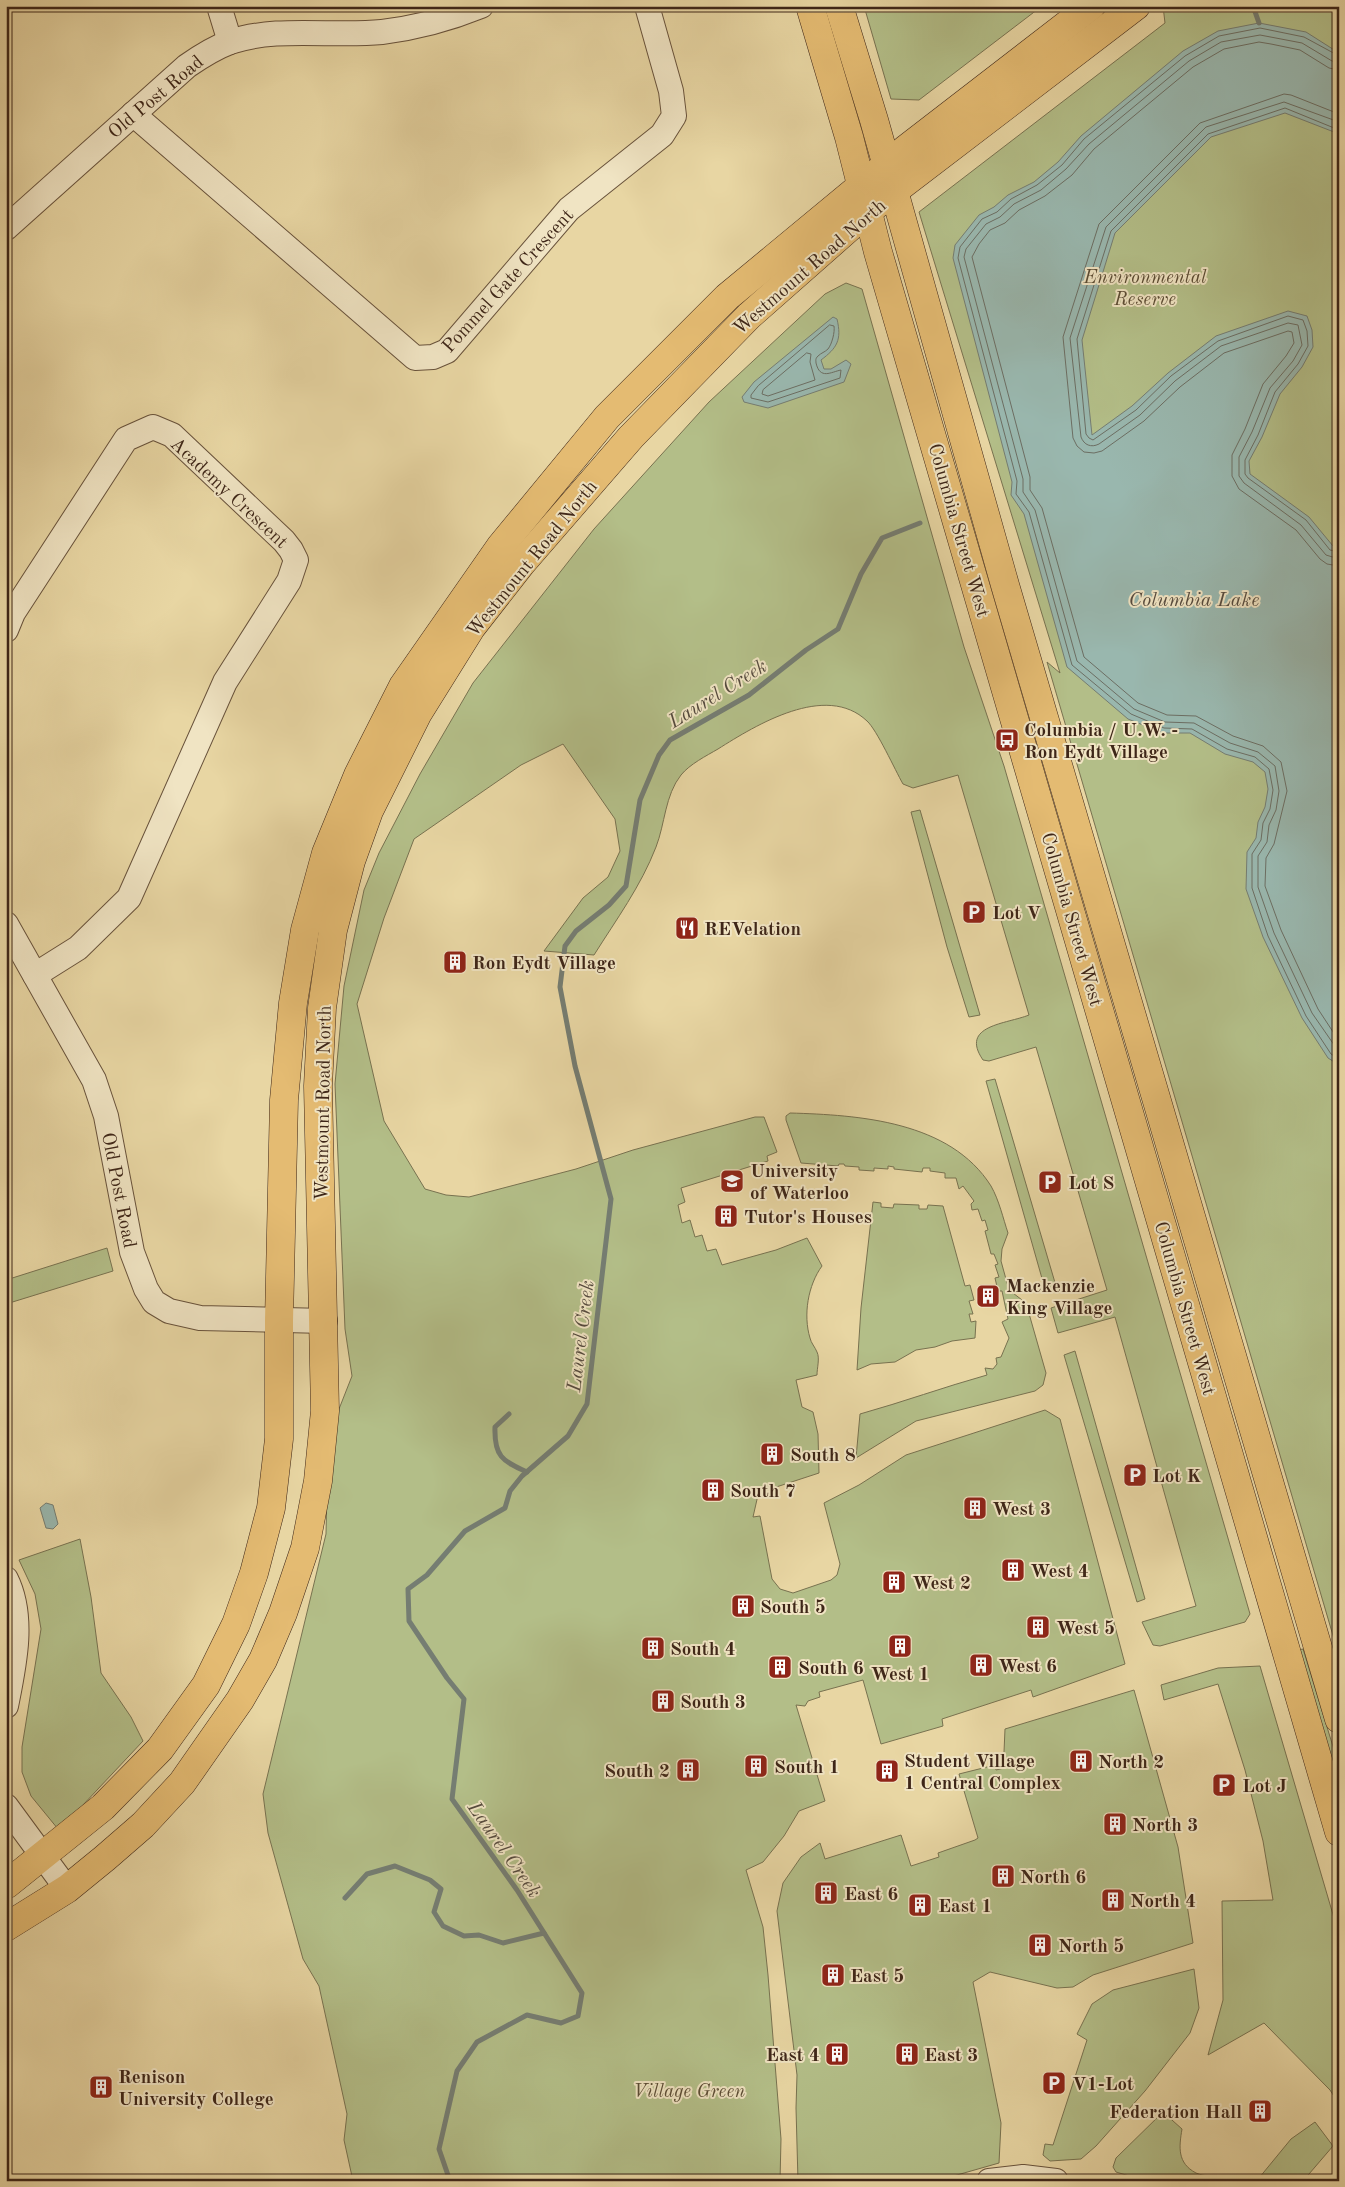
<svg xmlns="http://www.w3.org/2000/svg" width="1345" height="2187" font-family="'Old Standard TT',serif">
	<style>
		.green { fill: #b3be88; stroke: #787250 }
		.water { fill: #99b7ae; stroke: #757d72 }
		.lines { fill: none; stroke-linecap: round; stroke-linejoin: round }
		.shore { stroke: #6c6e63; stroke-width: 1 }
		.stream { stroke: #757d72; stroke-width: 5 }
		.minor-casing { stroke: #68523b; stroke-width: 26 }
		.major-casing { stroke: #3e2618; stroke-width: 29 }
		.minor { stroke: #f0e4c3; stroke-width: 24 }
		.major { stroke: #e4bb72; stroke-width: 28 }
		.labels { text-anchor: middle; stroke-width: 4; stroke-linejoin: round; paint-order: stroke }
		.street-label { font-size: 19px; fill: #3e2618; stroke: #f0e4c3 }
		.park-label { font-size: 19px; font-style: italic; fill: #5b4c34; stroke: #f0e4c3 }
		.poi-label { font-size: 19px; font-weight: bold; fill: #3e2618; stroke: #f0e4c3; text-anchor: start }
		.water-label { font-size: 20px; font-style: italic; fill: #554a3e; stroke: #f0e4c3 }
	</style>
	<rect width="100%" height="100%" fill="#e8d6a3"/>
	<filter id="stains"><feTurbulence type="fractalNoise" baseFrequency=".004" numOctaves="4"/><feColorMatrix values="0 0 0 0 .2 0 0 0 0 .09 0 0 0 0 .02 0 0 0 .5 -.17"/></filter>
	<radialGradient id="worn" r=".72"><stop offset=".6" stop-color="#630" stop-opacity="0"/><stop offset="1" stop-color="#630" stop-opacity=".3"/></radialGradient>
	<g class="green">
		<polygon points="864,6 1042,6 919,100 891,99"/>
		<polygon points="1163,6 1339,6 1339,1656 1047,662 1060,673 919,212 1165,23"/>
		<path d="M846,283L862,289L964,647L1004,766L1250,1614L1245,1622L1160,1646L1153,1645L1142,1622L1196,1606L1115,1317L1058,1333L1051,1308L1107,1290L1036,1047L989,1061L983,1060C959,1025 1007,1024 1029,1015L958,775L913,788L903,784C895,770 877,730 867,721C826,682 756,725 718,749C706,756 690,764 681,775C665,795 665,824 656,847C641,886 616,920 594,955L544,951L583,898L608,877L620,851L615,819L563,744L521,765L414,839L384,918L357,1004L384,1121L425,1189L446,1195L469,1197L576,1169L633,1150L755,1117H764L777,1152L767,1156L768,1161L681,1188L685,1202L678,1205L682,1223L690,1220L695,1237L702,1235L707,1251L716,1249L722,1265L776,1250L807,1238L822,1266C808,1285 803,1315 810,1338C811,1343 815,1347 817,1352C820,1358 817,1368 817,1375L796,1380L802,1407L813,1412L818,1434L819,1473L764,1491L758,1495L753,1517L760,1516L772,1579L780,1589L793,1593L831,1580L837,1575L840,1564L824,1503L859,1485L906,1455L1045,1410L1060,1419L1125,1664L1033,1697L1031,1690L942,1719L943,1726L881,1744L863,1680L819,1692L820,1697L808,1701L805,1706L796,1705L825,1801L799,1811L784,1836L763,1862L746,1870L763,1927L768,1975L781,2139L780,2181H353L344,2140L347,2114L319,1986L303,1959L268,1833L263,1794L326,1534L327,1491L339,1409L352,1376L345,1329L335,1084L344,986L364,890L379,853L420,774L473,683L594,529L709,402L825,294Z"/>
		<polygon points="920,810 980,1015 969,1017 947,947 911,812"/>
		<polygon points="995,1079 1056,1286 1045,1289 986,1081"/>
		<path d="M790,1113C859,1115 950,1121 991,1186C999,1200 1003,1218 1008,1233L1002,1249L1001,1261L1009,1290L1026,1303L1046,1373L1043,1385L1035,1391L916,1421L856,1458L860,1414C903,1402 944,1387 987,1375L985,1368L993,1369L997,1364L996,1358L1001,1357L1009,1338L1002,1322L1008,1319L1002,1291H998L995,1278L999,1277L995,1265L998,1264L994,1254H991L985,1231L988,1230L985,1220L982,1221L978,1209L972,1210L971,1204L974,1201L963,1186L959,1189L956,1178H945V1173L930,1171V1168H923L922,1172L894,1169V1167L888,1166V1169L874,1168V1171L859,1170V1167L845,1166L844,1164H839L838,1166L801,1163L786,1120V1116Z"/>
		<polygon points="873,1202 881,1203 881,1207 893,1208 894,1204 919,1205 919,1209 927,1209 928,1205 943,1206 965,1286 970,1285 974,1300 969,1301 973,1314 969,1314 971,1322 976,1321 975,1338 952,1341 935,1347 916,1350 895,1362 871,1364 857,1370 861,1308"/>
		<polygon points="107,1248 113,1271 6,1304 6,1280"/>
		<polygon points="1075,1351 1145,1599 1137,1602 1064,1355"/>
		<polygon points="80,1539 91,1597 101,1673 131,1717 143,1741 67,1822 58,1829 31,1796 22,1772 22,1747 41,1629 35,1594 19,1560"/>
		<polygon points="1303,1649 1339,1766 1339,1803 1298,1650"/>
		<polygon points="1260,1666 1339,1935 1339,2104 1330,2090 1264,2023 1208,2055 1223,2000 1222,1901 1273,1900 1263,1841 1245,1770 1218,1684 1164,1700 1161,1685 1218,1668"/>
		<polygon points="1134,1690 1178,1847 1193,1943 1093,1975 1073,1987 1057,1988 990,1972 973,1982 1001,2123 999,2163 936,2181 798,2181 796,2108 797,2075 777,1911 783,1883 801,1857 820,1843 825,1859 901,1835 911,1866 939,1857 938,1853 975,1840 978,1838 959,1774 995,1765 996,1770 1008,1767 1004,1752 1005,1729"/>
		<polygon points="1194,1969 1199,2008 1190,2033 1145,2091 1096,2146 1081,2159 1050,2161 1043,2155 1045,2144 1053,2145 1087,2040 1077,2034 1092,2004 1113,1990"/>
		<path d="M1163,2112L1182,2129C1179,2147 1177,2163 1196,2173C1205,2177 1214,2175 1222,2181H1146L1116,2172L1113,2167L1116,2158Z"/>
		<polygon points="1315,2122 1333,2146 1303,2181 1262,2181 1259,2178 1291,2139"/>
	</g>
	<g class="water">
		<polygon points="1259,23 1306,32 1339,53 1339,137 1334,132 1285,113 1211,137 1115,233 1082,340 1092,435 1132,406 1168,373 1216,336 1288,311 1307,316 1312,330 1313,347 1302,367 1280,394 1262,437 1249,461 1250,474 1309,517 1333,546 1339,548 1339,1065 1328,1058 1302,1018 1263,937 1246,889 1247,852 1256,838 1258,822 1265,807 1268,789 1265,772 1253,762 1225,754 1190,733 1163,733 1128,719 1067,667 1024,514 1011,495 1012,482 953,258 955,245 979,215 994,207 1008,195 1034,182 1058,162 1081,136 1183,51 1218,31"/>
		<path d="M833,317L837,319C842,340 837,348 821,360L824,369H831L846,360L851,364L844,382L768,408L744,402L742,397L754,382Z"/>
		<polygon points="46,1503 53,1505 58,1524 53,1529 46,1528 40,1508"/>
	</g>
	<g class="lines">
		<g class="shore">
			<polyline points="1339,56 1304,37 1260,28 1219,36 1185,56 1084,139 1062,165 1037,185 1011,199 997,212 982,219 960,247 958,258 1017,481 1016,494 1029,512 1072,665 1131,714 1164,728 1192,729 1227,749 1255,757 1269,769 1273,790 1270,809 1263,823 1261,840 1252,854 1252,888 1268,936 1306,1016 1331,1054 1339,1059"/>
			<polyline points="1339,63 1332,61 1302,43 1260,35 1221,42 1189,61 1089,144 1066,169 1041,190 1014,204 1000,217 986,224 966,249 964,257 1023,479 1023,492 1035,510 1077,661 1134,709 1165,722 1194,723 1230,743 1258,752 1275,766 1279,791 1276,810 1269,825 1267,842 1258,856 1258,887 1274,933 1312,1013 1339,1052"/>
			<polyline points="1339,70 1329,68 1300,50 1271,44 1259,42 1224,49 1193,67 1094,149 1072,175 1045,196 1019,210 1005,223 990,230 979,244 972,257 1030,477 1030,490 1042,508 1084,657 1138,703 1167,715 1196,716 1233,736 1263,746 1281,762 1287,791 1274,844 1266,858 1265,886 1281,930 1318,1009 1339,1041"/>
			<polyline points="1339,114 1291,95 1284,94 1200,123 1099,224 1063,337 1073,438 1077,446 1084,452 1094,453 1102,451 1144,421 1180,387 1224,353 1288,331 1292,332 1294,343 1286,356 1263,384 1245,429 1232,455 1232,476 1239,489 1296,530 1320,559 1327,564 1339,566"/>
			<path d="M1339,122L1284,102L1206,127L1106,227L1070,338L1081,437C1084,445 1091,448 1099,444L1140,415L1175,381L1221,346L1288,323L1298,325L1302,345L1293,361L1270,388L1252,432L1239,457V476L1244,483L1301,525L1326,555L1339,559"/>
			<polyline points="1339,130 1285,108 1208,134 1111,231 1077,339 1086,434 1089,438 1093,440 1136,410 1171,376 1218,341 1288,316 1303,320 1307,331 1308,346 1298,364 1275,392 1258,435 1245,460 1245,474 1248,478 1306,520 1330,550 1339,552"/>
			<path d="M830,325L834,326C835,332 832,344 828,349C825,352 821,353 818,356C815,359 816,360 816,363C820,380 831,372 841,370L840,378L768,402L751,398V395L758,386Z"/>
			<polygon points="807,353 811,354 810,362 815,380 768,396 762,394 763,390"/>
		</g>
		<g class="stream">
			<polyline points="1253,6 1259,23"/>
			<path d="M509,1414L495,1427C494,1456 502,1461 527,1472"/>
			<polyline points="345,1898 367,1874 395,1866 430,1880 441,1889 434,1912 443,1926 464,1936 479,1935 503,1943 544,1933"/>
			<polyline points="450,2181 439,2149 457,2071 477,2042 527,2015 561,2023 578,2016 582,1993 517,1890 452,1799 464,1699 447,1678 409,1621 408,1589 427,1575 465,1531 505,1508 510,1491 522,1476 568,1436 587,1404 611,1199 575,1066 560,987 565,946 576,931 609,905 626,886 640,800 659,755 670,740 749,695 806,650 838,629 861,574 882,538 920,523"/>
		</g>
		<g class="minor-casing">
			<g id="minor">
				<polyline points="219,6 230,42"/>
				<polyline points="133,114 415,358 433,357 447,351 569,209 662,135 674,116 671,91 647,6"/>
				<path d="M6,228L187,66C200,57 214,48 230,42C276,26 333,37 382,32C416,28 449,19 481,6"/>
				<polyline points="6,630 13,613 126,439 153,427 172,435 284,541 291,550 296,560 289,581 225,682 129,898 78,948 35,975"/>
				<polyline points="6,924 94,1080 106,1116 132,1252 146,1289 154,1302 169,1311 200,1318 325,1321"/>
				<path d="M6,1579C25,1617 14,1666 6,1706"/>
				<polyline points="6,1806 67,1889"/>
				<polyline points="989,2181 1023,2177 1056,2181"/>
			</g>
		</g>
		<g class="major-casing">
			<g id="major">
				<polyline points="810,6 849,137 878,252 1339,1832"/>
				<polyline points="839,6 874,120 1005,585 1339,1719"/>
				<polyline points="6,1885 103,1807 160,1749 206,1685 236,1624 254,1573 271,1508 279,1439 279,1321 284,1100 293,1003 305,930 326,853 358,775 403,686 500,547 607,417 727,297 907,148 1091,6"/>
				<polyline points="6,1927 67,1889 105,1858 143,1825 182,1783 240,1700 263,1660 283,1613 305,1548 318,1481 325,1411 318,1086 322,1008 333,930 351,861 369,811 418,713 471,628 521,564 631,437 749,316 868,211 1136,6"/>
			</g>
		</g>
		<use href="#minor" class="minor"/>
		<use href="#major" class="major"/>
	</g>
	<defs>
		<g id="bus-square" transform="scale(1.25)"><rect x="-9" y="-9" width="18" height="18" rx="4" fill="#8f2418" stroke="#f0e4c3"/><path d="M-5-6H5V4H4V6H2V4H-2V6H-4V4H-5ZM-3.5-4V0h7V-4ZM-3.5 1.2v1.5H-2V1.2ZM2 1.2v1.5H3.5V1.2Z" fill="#fff"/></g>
		<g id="parking-square" transform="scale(1.25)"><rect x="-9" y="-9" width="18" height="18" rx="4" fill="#8f2418" stroke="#f0e4c3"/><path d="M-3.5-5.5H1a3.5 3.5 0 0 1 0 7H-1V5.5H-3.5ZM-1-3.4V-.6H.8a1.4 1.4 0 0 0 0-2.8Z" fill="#fff"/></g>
		<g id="restaurant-square" transform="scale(1.25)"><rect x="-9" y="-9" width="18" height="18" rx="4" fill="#8f2418" stroke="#f0e4c3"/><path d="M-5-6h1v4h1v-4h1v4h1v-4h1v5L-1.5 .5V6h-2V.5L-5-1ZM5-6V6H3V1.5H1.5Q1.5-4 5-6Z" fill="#fff"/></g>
		<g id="building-square" transform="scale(1.25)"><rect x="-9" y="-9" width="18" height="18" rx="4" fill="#8f2418" stroke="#f0e4c3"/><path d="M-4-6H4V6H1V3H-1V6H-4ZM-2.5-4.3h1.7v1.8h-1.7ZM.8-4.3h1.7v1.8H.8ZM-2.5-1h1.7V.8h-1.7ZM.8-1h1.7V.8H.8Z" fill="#fff"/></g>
		<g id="university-square" transform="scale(1.25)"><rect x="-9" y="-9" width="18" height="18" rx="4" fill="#8f2418" stroke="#f0e4c3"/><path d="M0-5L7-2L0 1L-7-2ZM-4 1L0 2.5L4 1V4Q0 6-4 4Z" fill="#fff"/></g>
	</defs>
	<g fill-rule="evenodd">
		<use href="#bus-square" x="1007" y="740"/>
		<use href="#parking-square" x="974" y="912"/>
		<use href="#restaurant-square" x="687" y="928"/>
		<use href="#building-square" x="455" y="962"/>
		<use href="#university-square" x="732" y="1181"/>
		<use href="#parking-square" x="1050" y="1182"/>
		<use href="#building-square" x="726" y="1216"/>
		<use href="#building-square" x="988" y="1296"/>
		<use href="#building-square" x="772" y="1454"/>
		<use href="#parking-square" x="1135" y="1475"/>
		<use href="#building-square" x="713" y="1490"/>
		<use href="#building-square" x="975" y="1508"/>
		<use href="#building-square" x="1013" y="1570"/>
		<use href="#building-square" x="894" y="1582"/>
		<use href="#building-square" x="743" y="1606"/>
		<use href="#building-square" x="1038" y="1627"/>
		<use href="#building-square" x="900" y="1646"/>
		<use href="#building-square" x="653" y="1648"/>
		<use href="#building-square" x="981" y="1665"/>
		<use href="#building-square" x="780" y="1667"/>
		<use href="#building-square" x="663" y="1701"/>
		<use href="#building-square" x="1081" y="1761"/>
		<use href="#building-square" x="756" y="1766"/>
		<use href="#building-square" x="688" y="1770"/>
		<use href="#building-square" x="887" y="1771"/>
		<use href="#parking-square" x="1224" y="1785"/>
		<use href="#building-square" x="1115" y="1824"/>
		<use href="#building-square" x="1003" y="1876"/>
		<use href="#building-square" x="826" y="1893"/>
		<use href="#building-square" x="1113" y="1900"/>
		<use href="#building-square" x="920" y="1905"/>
		<use href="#building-square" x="1040" y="1945"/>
		<use href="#building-square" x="833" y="1975"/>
		<use href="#building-square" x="837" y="2054"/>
		<use href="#building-square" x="907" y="2054"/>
		<use href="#parking-square" x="1054" y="2083"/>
		<use href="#building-square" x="101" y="2087"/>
		<use href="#building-square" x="1260" y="2111"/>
	</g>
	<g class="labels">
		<g class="street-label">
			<text transform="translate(155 96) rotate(-40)" y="7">Old Post Road</text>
			<text transform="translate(809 266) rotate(-41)" y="7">Westmount Road North</text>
			<text transform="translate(507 280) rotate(-48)" y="7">Pommel Gate Crescent</text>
			<text transform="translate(230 492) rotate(43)" y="7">Academy Crescent</text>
			<text transform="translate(960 530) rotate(74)" y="7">Columbia Street West</text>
			<text transform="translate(531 558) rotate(-51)" y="7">Westmount Road North</text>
			<text transform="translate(1073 919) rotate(74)" y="7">Columbia Street West</text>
			<text transform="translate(322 1103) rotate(-89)" y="7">Westmount Road North</text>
			<text transform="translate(120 1190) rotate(79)" y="7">Old Post Road</text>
			<text transform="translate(1186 1308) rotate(74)" y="7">Columbia Street West</text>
		</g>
		<g class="park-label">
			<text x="1145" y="283">Environmental<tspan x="1145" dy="22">Reserve</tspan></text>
			<text x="689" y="2097">Village Green</text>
		</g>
		<g class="poi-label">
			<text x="1024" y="736">Columbia / U.W. -<tspan x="1024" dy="22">Ron Eydt Village</tspan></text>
			<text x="992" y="919">Lot V</text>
			<text x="704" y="935">REVelation</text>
			<text x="472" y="969">Ron Eydt Village</text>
			<text x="750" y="1177">University<tspan x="750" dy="22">of Waterloo</tspan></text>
			<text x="1068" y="1189">Lot S</text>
			<text x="744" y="1223">Tutor's Houses</text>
			<text x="1006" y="1292">Mackenzie<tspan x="1006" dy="22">King Village</tspan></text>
			<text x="790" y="1461">South 8</text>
			<text x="1152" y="1482">Lot K</text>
			<text x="730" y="1497">South 7</text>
			<text x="992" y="1515">West 3</text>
			<text x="1030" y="1577">West 4</text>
			<text x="912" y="1589">West 2</text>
			<text x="760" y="1613">South 5</text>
			<text x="1056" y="1634">West 5</text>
			<text x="670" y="1655">South 4</text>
			<text x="998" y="1672">West 6</text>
			<text x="798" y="1674">South 6</text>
			<text x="900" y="1680" text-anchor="middle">West 1</text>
			<text x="680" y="1708">South 3</text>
			<text x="904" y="1767">Student Village<tspan x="904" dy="22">1 Central Complex</tspan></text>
			<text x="1098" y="1768">North 2</text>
			<text x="774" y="1773">South 1</text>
			<text x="670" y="1777" text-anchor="end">South 2</text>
			<text x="1242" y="1792">Lot J</text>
			<text x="1132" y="1831">North 3</text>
			<text x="1020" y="1883">North 6</text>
			<text x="844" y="1900">East 6</text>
			<text x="1130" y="1907">North 4</text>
			<text x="938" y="1912">East 1</text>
			<text x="1058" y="1952">North 5</text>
			<text x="850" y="1982">East 5</text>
			<text x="820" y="2061" text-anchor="end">East 4</text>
			<text x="924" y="2061">East 3</text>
			<text x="118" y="2083">Renison<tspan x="118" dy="22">University College</tspan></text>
			<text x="1072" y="2090">V1-Lot</text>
			<text x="1242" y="2118" text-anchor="end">Federation Hall</text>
		</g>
		<g class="water-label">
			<text x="1194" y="606">Columbia Lake</text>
			<text transform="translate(717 693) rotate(-32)" y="7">Laurel Creek</text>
			<text transform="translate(580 1336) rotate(-83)" y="7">Laurel Creek</text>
			<text transform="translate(505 1849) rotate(55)" y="7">Laurel Creek</text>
		</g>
	</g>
	<rect width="1345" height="2187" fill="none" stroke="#e8d6a3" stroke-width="25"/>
	<rect x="8" y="8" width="1330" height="2172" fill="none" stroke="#3e2618" stroke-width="2.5"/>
	<rect x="12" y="12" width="1320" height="2162" fill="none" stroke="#3e2618"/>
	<rect width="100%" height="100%" filter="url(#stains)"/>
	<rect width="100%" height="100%" fill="url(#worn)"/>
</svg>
